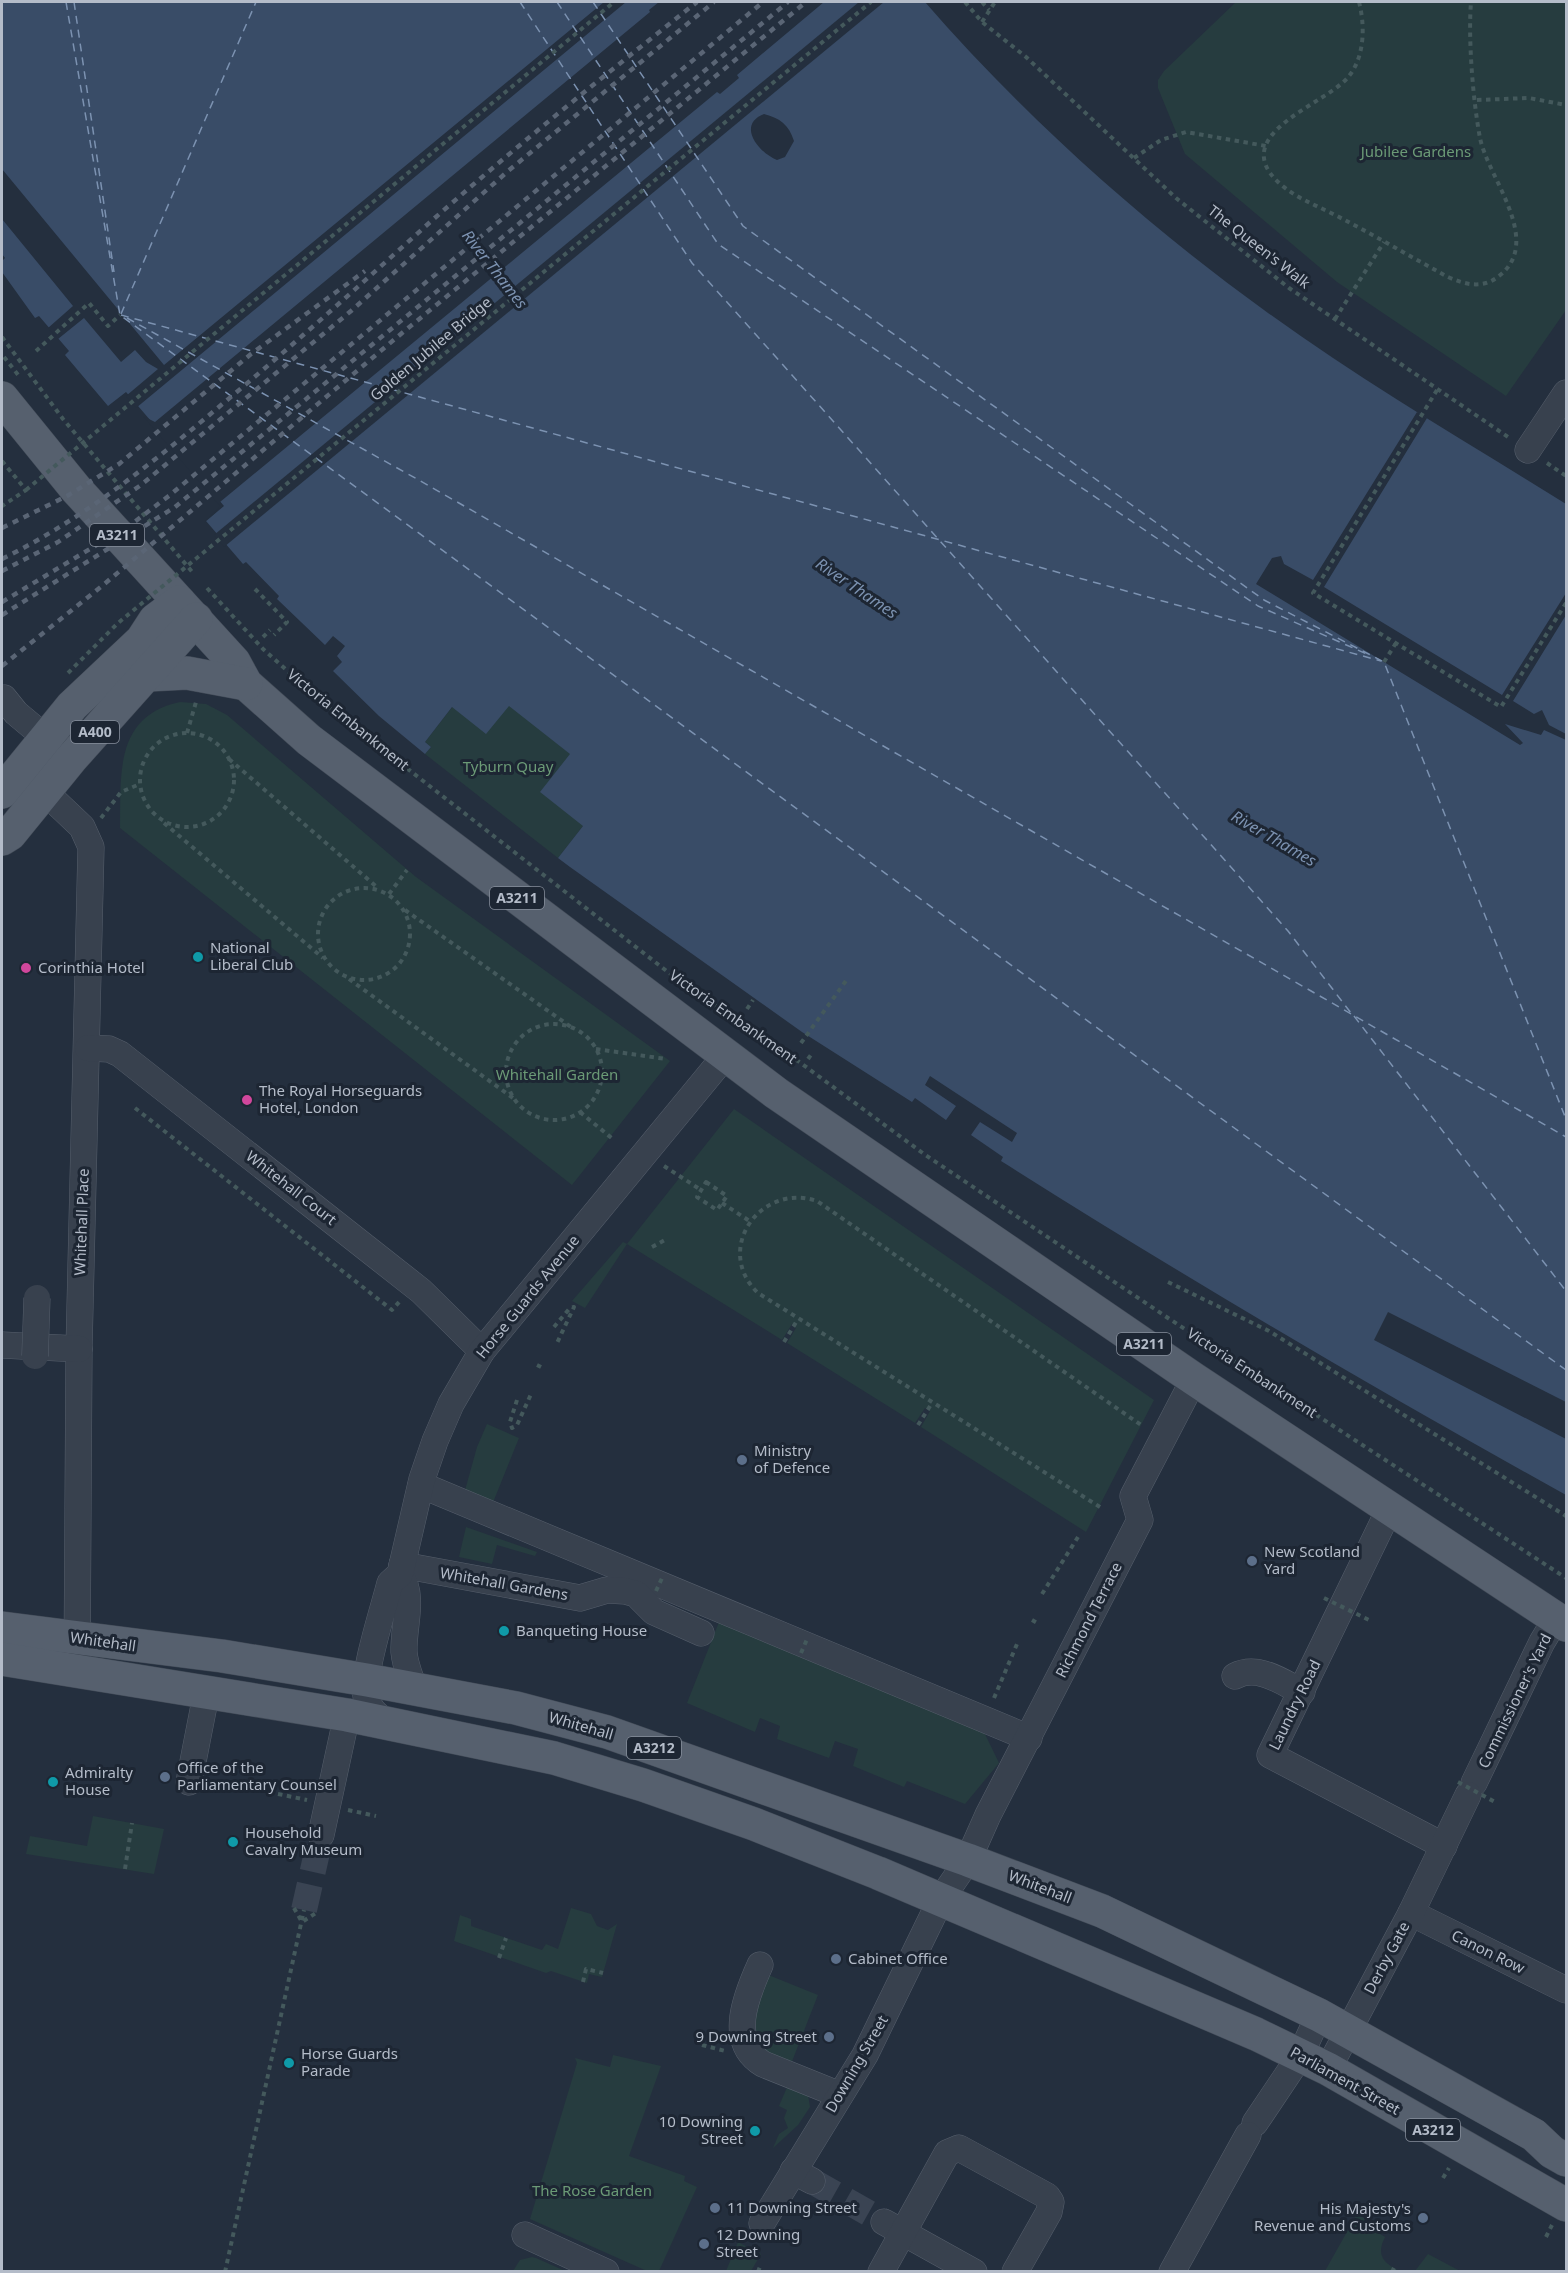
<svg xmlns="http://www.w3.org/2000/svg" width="1568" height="2273" font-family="'Noto Sans',sans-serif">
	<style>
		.green { fill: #263c3f }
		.water { fill: #394c67; fill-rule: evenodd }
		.pier { fill: #242f3e }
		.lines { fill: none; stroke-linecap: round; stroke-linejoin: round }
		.ferry { stroke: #7c92b1; stroke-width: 1.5; stroke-dasharray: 8 6; stroke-linecap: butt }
		.minor-tunnel { stroke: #3a4453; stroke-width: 26; stroke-dasharray: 26 13; stroke-linecap: butt }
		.minor-casing { stroke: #565f6c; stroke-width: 27 }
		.major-casing { stroke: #414a57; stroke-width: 34 }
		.path { stroke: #44595c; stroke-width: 4; stroke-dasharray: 4.5 4.5; stroke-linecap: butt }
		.minor { stroke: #38414e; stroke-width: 26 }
		.major { stroke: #56606e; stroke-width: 33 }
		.rail { stroke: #5a6575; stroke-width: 4.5; stroke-dasharray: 6 6; stroke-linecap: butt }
		.minor-bridge-casing { stroke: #565f6c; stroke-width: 27; stroke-linecap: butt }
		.path-bridge { stroke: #44595c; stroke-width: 4; stroke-dasharray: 4.5 4.5; stroke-linecap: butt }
		.minor-bridge { stroke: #38414e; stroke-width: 26 }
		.culture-dot { fill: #0f9aa8; stroke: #1d2633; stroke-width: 2 }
		.hotel-dot { fill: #d1479c; stroke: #1d2633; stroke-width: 2 }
		.service-dot { fill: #5c6f8a; stroke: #1d2633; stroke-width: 2 }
		.labels { text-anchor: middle; stroke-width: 6; stroke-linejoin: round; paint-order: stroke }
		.shield { fill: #1d2633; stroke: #878f9c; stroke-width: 1.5 }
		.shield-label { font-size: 14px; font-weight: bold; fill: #b4bcc9 }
		.park-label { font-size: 15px; fill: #6b9a76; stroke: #1d2633 }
		.street-label { font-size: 15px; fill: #b4bcc9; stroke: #1d2633 }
		.poi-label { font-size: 15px; fill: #b4bcc9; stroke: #1d2633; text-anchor: start }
		.water-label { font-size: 16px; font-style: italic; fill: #7c92b1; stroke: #1d2633 }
	</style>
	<rect width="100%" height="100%" fill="#242f3e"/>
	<g class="green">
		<polygon points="1236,2 1566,2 1566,310 1506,396 1337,282 1185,154 1158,88 1158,80 1164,71"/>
		<path d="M180,702L206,704L227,715L416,877L670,1061L572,1185L120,828C121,775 114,716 180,702Z"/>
		<polygon points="509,705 571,754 583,826 558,858 425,754 431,747 425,742 453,706"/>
		<polygon points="734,1109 1154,1400 1086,1532 921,1427 930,1411 925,1408 915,1423 787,1343 796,1328 792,1324 782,1340 627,1244 585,1308 572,1301 623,1242 627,1244"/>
		<polygon points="487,1424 519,1438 492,1505 464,1494 477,1447"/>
		<polygon points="466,1527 537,1552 535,1556 497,1545 492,1564 459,1557"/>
		<polygon points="719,1622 984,1732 999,1763 965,1804 907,1781 904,1787 853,1766 858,1749 835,1741 829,1758 777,1739 780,1726 760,1718 755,1732 687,1703"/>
		<polygon points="93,1816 164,1829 154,1874 26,1854 30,1836 87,1846"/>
		<polygon points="571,1908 591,1914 597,1926 608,1930 617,1924 602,1977 589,1974 587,1983 551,1971 546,1973 454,1941 460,1915 471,1919 471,1926 542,1950 546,1944 558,1949"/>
		<polygon points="766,1974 818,1995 791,2064 763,2052 753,2044 751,2012"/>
		<polygon points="613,2055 661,2066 629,2156 685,2176 684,2181 697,2187 659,2271 647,2271 530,2219 577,2063 575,2058 610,2067"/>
		<polygon points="788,2085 808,2095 810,2107 798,2125 773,2148 779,2134 788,2128 784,2118 787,2110 779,2106"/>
		<path d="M1357,2214L1383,2229L1380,2234L1385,2237C1376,2255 1383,2263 1400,2271H1325Z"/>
		<polygon points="738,2242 761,2254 751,2271 726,2271"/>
		<polygon points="1428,2254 1460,2271 1415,2271"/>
		<polygon points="532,2257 536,2258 565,2271 513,2271 520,2260"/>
	</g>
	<path class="water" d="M2,2H925C1025,117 1141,221 1264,310C1361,381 1465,441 1566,504V1495C1375,1389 1186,1278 1001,1161L1003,1157L971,1135L980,1122L1012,1142L1017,1133L930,1076L925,1085L956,1106L946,1120L915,1098L912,1102L802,1032L570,867L558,858L583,826L540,792L570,754L509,706L486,734L452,707L425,742L431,747L425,754L379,716L333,671L342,662L337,656L345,646L333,636L325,645L277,599L279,596L246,562L243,564L206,521L224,506L126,392L108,406L65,355L69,351L39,316L35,318L2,272V261L5,258L2,254ZM764,114C780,118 789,125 794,141L785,157L777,160C759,153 736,125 764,114Z"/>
	<g class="pier">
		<polygon points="604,2 626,2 136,408 126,396 158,369 146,362 135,350 121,362 84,318 58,339 48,328 73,306 2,219 2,169 164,365"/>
		<polygon points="659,2 824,2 737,75 739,78 720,94 717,92 220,502 223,506 204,523 220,506 143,416 155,422 650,12 649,10"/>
		<polygon points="859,2 884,2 224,547 214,535"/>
		<polygon points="1417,412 1427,418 1324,587 1502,695 1566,593 1566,615 1513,701 1534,714 1542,710 1549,725 1566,734 1566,740 1544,730 1541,735 1505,724 1523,743 1520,745 1256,584 1272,558 1281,556 1284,564 1313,580"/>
		<polygon points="1388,1312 1566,1402 1566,1439 1374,1340"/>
	</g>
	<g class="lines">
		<g class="ferry">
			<polyline points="66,2 120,315 1566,1370"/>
			<polyline points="74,2 114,272"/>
			<polyline points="520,2 692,263 1288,931 1351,1013"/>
			<polyline points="557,2 718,244 1258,606 1369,655"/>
			<polyline points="593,2 743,226 1264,600 1384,662 1566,1119"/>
			<polyline points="121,314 256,2"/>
			<polyline points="121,315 1381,661"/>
			<polyline points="127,318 417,479 1566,1137"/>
			<polyline points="1354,1016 1566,1291"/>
		</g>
		<g class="minor-tunnel">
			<polyline points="304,1910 321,1835"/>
			<polyline points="812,2181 884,2222"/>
		</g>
		<g class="minor-casing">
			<g id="minor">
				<polyline points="1528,450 1566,393"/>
				<polyline points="4,698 16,713 59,749"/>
				<polyline points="44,791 82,827 91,847 79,1349 77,1671"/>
				<polyline points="88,1048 109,1049 120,1054 421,1291 482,1351"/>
				<polyline points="2,1345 79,1349"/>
				<polyline points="421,1485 1029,1738"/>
				<polyline points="1389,1510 1270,1755 1444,1846"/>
				<polyline points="402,1565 580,1598 607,1590 625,1591 636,1594 654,1612 701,1633"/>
				<path d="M400,1574C415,1597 403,1626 404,1652C405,1665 410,1676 414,1688"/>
				<path d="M1235,1676C1258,1664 1282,1682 1302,1692"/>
				<path d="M394,1725C381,1720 369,1711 366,1696C362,1674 384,1607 390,1583L400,1574L422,1479L435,1441L451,1404L482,1351L725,1056"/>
				<polyline points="189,1782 207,1690"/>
				<polyline points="1474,1783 1542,1642 1556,1619"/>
				<polyline points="321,1835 347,1715"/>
				<polyline points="1411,1913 1566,1990"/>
				<path d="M760,1965C746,1996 727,2042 763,2064L840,2095"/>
				<polyline points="1328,2069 1411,1913 1468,1795"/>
				<polyline points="1255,2123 1300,2056 1319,2015"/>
				<polyline points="793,2171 812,2181"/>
				<polyline points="884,2222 974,2272"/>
				<polyline points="762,2223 865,2055 941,1899 968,1860 988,1815 1140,1520 1133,1496 1194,1379"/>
				<polyline points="525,2235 606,2272"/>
				<polyline points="881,2272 947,2153 959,2148 1047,2196 1051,2202 1049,2212 1015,2272"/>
				<polyline points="1172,2272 1248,2135"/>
			</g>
		</g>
		<g class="major-casing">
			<g id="major">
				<polyline points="2,398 76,489 234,662 246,684 309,740 776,1093 1194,1379 1566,1625"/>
				<polyline points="148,675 187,673 246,684"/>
				<polyline points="2,792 72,706 142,640 155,620 179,602"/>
				<polyline points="2,839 10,834 71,759 196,619"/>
				<polyline points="2,1628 222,1656 367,1680 516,1708 607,1732 968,1860 1102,1911 1319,2015 1534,2135 1552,2152 1566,2160"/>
				<polyline points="2,1659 347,1715 554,1758 643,1785 754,1824 878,1873 1256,2034 1328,2069 1566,2205"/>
			</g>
		</g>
		<g class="path">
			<polyline points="965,2 982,22 1026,57 1176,198 1289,288 1511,439"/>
			<polyline points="982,2 989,10"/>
			<path d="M1359,2C1365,25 1365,56 1349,76C1328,104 1227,133 1278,182C1295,198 1316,205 1337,216C1374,235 1411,257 1448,277C1466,285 1483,289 1499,276C1544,241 1488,178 1480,138C1473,101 1468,39 1471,2"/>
			<polyline points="982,22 995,2"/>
			<polyline points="1477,100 1529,98 1566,105"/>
			<polyline points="1134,158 1161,140 1186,132 1266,146"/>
			<polyline points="1335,319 1384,242"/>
			<polyline points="2,337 63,419 194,574"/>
			<polyline points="36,351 89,303 108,326 120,315"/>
			<polyline points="4,357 19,376"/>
			<polyline points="1437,390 1313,593 1501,707 1566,603"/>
			<polyline points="2,461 26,490 2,506"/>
			<polyline points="1547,463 1566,476"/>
			<polyline points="207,588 263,649 322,702 682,983 798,1061 924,1154 1168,1318 1566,1578"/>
			<polyline points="255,589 287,622 274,635"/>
			<polyline points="263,637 270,630"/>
			<polyline points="1384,662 1396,643"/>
			<polyline points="187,733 196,702"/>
			<circle cx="187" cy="780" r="47"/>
			<polyline points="229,759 378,888"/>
			<polyline points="101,818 121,792 140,784"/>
			<polyline points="164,823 323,958"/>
			<circle cx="364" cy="934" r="46"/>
			<polyline points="389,894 407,870"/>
			<polyline points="405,910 571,1027"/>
			<polyline points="349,979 513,1098"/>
			<polyline points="747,1009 753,1000"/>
			<circle cx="554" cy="1072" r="48"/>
			<polyline points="801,1043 848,978"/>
			<polyline points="596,1049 666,1059"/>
			<polyline points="808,1059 813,1052"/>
			<polyline points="135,1108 392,1310 400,1301"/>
			<polyline points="580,1112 614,1140"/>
			<polyline points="664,1166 701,1190"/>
			<polygon points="706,1182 727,1196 717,1210 697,1197"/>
			<polyline points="722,1203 751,1222"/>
			<polyline points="652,1247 665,1240"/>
			<polyline points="1168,1282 1269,1331 1566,1516"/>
			<polyline points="554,1327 570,1308 574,1307 557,1343"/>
			<polyline points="784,1342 798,1319"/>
			<polyline points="537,1365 543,1368"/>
			<polyline points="517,1400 510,1422 512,1428 517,1425 532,1392"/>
			<polyline points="918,1425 932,1403"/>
			<path d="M1100,1507L758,1293C713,1250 760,1182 817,1201L1144,1427"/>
			<polyline points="1042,1594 1078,1537"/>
			<polyline points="1032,1620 1039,1624"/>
			<polyline points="994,1698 1017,1644"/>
			<polyline points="278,1794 307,1800"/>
			<polyline points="348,1810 376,1816"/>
			<polyline points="125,1869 132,1823"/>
			<polyline points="294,1908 302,1922 316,1913"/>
			<polyline points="499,1958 506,1938"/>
			<polyline points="583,1982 586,1969 603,1973"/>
			<polyline points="702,2045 725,2051"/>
			<polyline points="1443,2178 1449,2168"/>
			<polyline points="1546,2237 1552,2225"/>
			<polyline points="225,2272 304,1910"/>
			<polyline points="758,2272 761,2264"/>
			<polyline points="1392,2272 1394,2268"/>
		</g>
		<use href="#minor" class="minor"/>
		<use href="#major" class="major"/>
		<g class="rail">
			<polyline points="2,528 67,496 119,464 251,354 365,271"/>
			<path d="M2,559C83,519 151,464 220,406C291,347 359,286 428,224C515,147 606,74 697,2"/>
			<polyline points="2,571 58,542 141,485 351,311 508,171 714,2"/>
			<polyline points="2,602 133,523 170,495 763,2"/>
			<polyline points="2,615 175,507 788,2"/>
			<polyline points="2,666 102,586 396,338 806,2"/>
		</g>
		<g class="minor-bridge-casing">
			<polyline id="minor-bridge" points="35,1356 37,1298"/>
		</g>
		<g class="path-bridge">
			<polyline points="26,490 614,2"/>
			<polyline points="68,673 118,623 871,2"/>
			<polyline points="656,1591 663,1576"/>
			<polyline points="1324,1598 1371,1621"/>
			<polyline points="801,1653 808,1637"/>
			<polyline points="1458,1782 1495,1802"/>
		</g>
		<use href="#minor-bridge" class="minor-bridge"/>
	</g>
	<g class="culture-dot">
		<circle cx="198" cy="957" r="6"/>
		<circle cx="504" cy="1631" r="6"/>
		<circle cx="53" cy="1782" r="6"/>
		<circle cx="233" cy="1842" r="6"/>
		<circle cx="289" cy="2063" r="6"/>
		<circle cx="755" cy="2131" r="6"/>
	</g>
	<g class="hotel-dot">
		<circle cx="26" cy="968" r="6"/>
		<circle cx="247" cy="1100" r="6"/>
	</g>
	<g class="service-dot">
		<circle cx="742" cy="1460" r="6"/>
		<circle cx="1252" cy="1561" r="6"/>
		<circle cx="165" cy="1777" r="6"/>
		<circle cx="836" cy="1959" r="6"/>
		<circle cx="829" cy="2037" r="6"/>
		<circle cx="715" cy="2208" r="6"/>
		<circle cx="1423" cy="2218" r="6"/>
		<circle cx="704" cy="2244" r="6"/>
	</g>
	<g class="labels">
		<g class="shield">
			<rect x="90" y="524" width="54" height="22" rx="4.5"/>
			<rect x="71" y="721" width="48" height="22" rx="4.5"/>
			<rect x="490" y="887" width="54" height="22" rx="4.5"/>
			<rect x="1117" y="1333" width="54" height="22" rx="4.5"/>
			<rect x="627" y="1737" width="54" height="22" rx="4.5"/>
			<rect x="1406" y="2119" width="54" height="22" rx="4.5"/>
		</g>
		<g class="shield-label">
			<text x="117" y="540">A3211</text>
			<text x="95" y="737">A400</text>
			<text x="517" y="903">A3211</text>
			<text x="1144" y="1349">A3211</text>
			<text x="654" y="1753">A3212</text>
			<text x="1433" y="2135">A3212</text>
		</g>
		<g class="park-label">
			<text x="1416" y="157">Jubilee Gardens</text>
			<text x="508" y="772">Tyburn Quay</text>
			<text x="557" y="1080">Whitehall Garden</text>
			<text x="592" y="2196">The Rose Garden</text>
		</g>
		<g class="street-label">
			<text transform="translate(1259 247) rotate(38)" y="5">The Queen's Walk</text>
			<text transform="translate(431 349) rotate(-40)" y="5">Golden Jubilee Bridge</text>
			<text transform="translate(348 720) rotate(39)" y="5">Victoria Embankment</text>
			<text transform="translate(733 1017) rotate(35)" y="5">Victoria Embankment</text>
			<text transform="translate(291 1188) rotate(38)" y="5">Whitehall Court</text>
			<text transform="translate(82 1222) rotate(-88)" y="5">Whitehall Place</text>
			<text transform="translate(528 1297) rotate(-51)" y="5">Horse Guards Avenue</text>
			<text transform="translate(1252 1373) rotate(33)" y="5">Victoria Embankment</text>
			<text transform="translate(504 1584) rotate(10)" y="5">Whitehall Gardens</text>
			<text transform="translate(1089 1620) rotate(-63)" y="5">Richmond Terrace</text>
			<text transform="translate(103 1642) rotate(8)" y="5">Whitehall</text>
			<text transform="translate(1515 1701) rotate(-64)" y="5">Commissioner's Yard</text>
			<text transform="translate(1295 1705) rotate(-64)" y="5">Laundry Road</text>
			<text transform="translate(581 1726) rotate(16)" y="5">Whitehall</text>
			<text transform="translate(1040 1887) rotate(21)" y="5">Whitehall</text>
			<text transform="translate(1488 1952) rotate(26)" y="5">Canon Row</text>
			<text transform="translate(1387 1958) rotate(-62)" y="5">Derby Gate</text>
			<text transform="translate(857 2064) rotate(-60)" y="5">Downing Street</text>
			<text transform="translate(1345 2081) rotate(29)" y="5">Parliament Street</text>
		</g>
		<g class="poi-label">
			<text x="210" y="953">National<tspan x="210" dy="17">Liberal Club</tspan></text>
			<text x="38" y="973">Corinthia Hotel</text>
			<text x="259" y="1096">The Royal Horseguards<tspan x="259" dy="17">Hotel, London</tspan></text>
			<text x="754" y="1456">Ministry<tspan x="754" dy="17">of Defence</tspan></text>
			<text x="1264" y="1557">New Scotland<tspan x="1264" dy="17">Yard</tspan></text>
			<text x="516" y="1636">Banqueting House</text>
			<text x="177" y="1773">Office of the<tspan x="177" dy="17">Parliamentary Counsel</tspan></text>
			<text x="65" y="1778">Admiralty<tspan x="65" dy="17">House</tspan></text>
			<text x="245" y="1838">Household<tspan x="245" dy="17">Cavalry Museum</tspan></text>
			<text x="848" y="1964">Cabinet Office</text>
			<text x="817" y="2042" text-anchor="end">9 Downing Street</text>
			<text x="301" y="2059">Horse Guards<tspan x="301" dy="17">Parade</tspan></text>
			<text x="743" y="2127" text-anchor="end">10 Downing<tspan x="743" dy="17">Street</tspan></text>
			<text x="727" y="2213">11 Downing Street</text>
			<text x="1411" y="2214" text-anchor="end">His Majesty's<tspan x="1411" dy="17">Revenue and Customs</tspan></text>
			<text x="716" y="2240">12 Downing<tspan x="716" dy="17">Street</tspan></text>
		</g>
		<g class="water-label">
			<text transform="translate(495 269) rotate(52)" y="6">River Thames</text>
			<text transform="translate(857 588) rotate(34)" y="6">River Thames</text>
			<text transform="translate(1274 838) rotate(30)" y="6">River Thames</text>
		</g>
	</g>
	<rect width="1568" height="2273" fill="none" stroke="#b4bcc9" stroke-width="6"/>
</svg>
